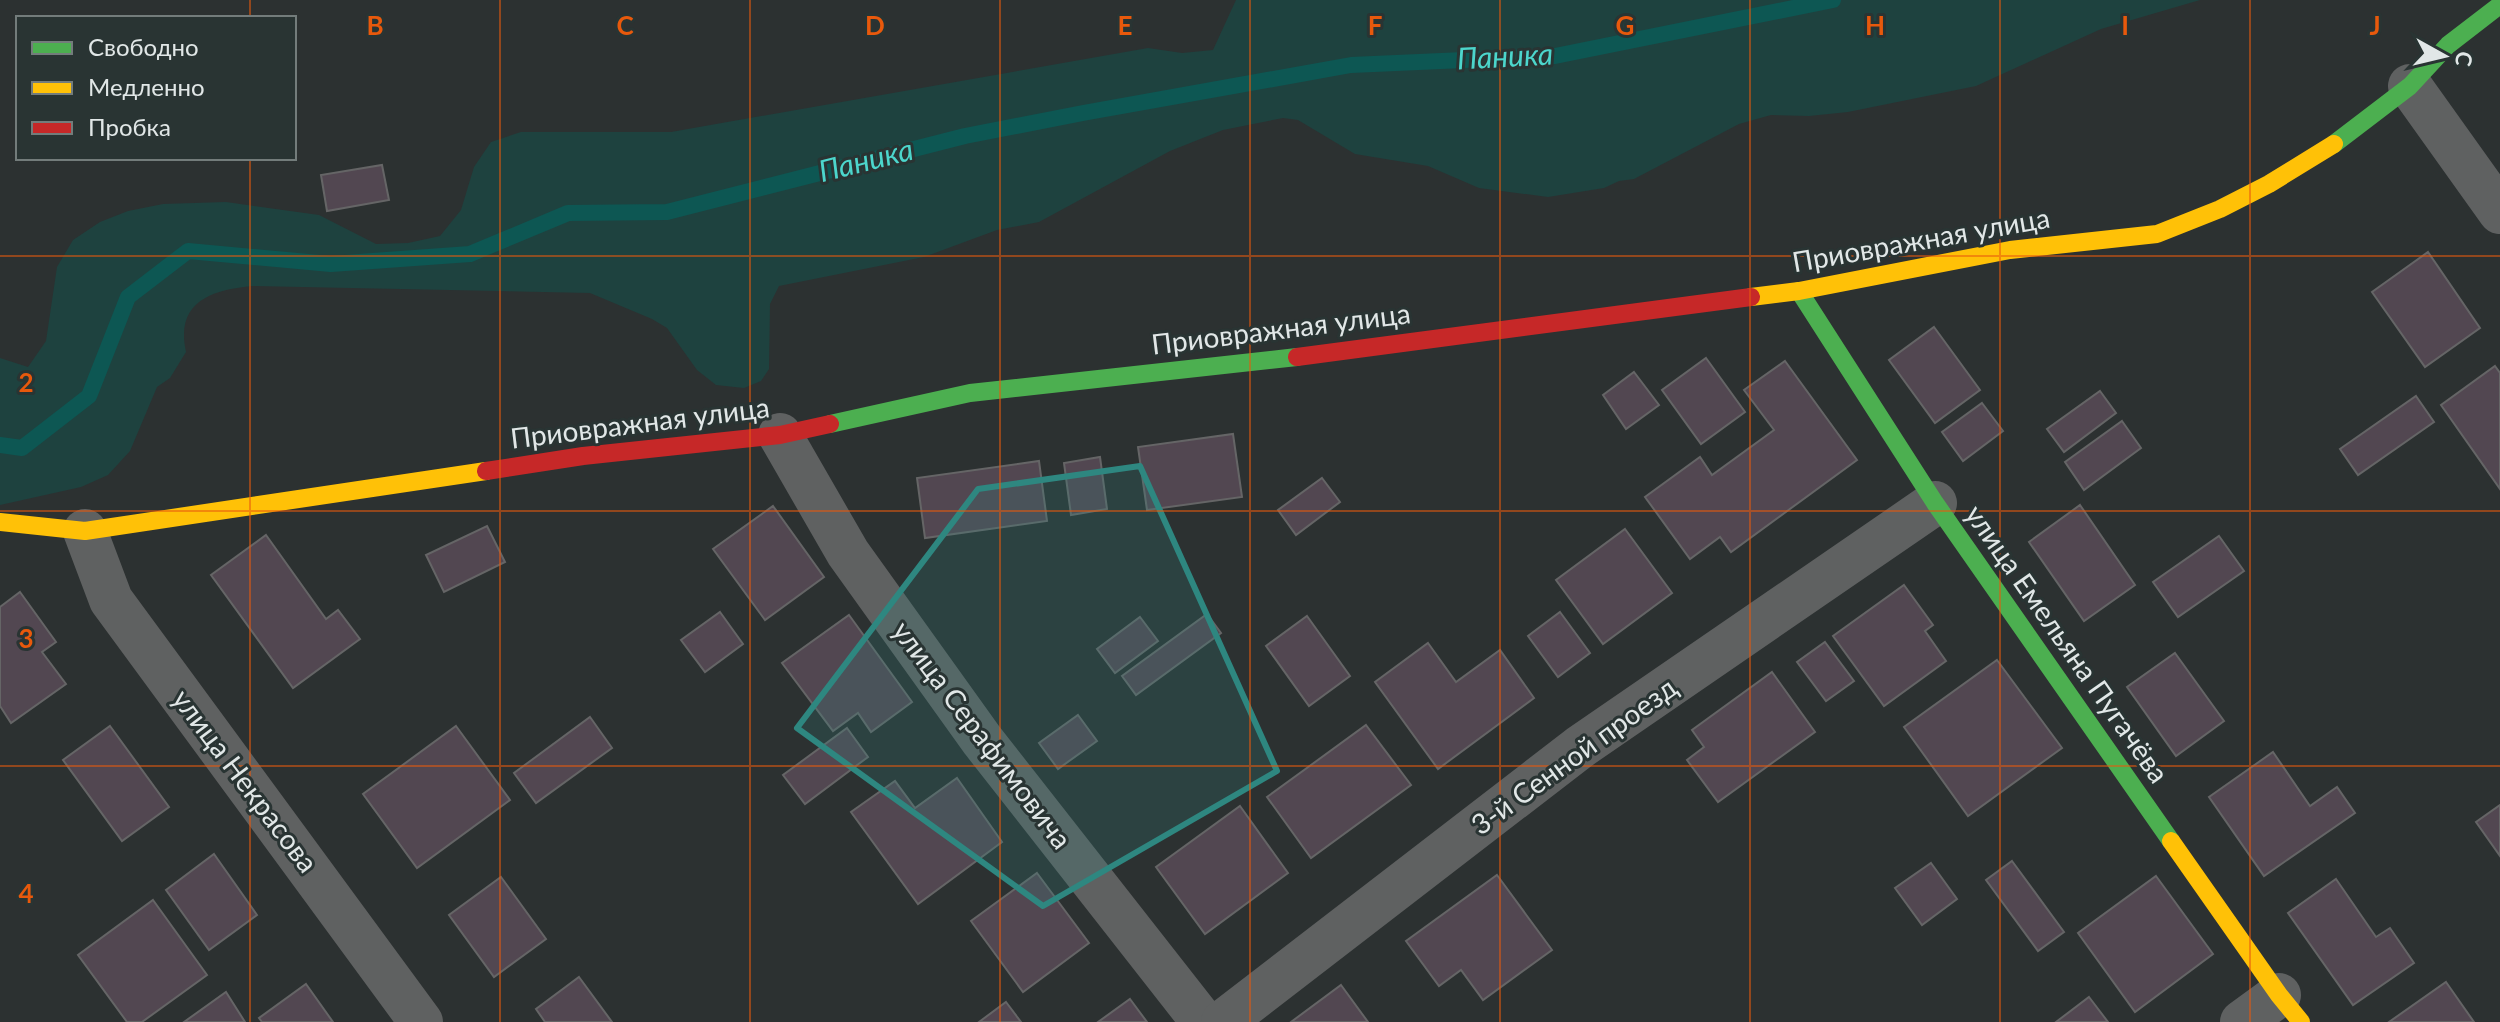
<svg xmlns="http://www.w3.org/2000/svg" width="2500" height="1022" font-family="Lato,sans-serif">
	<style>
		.green { fill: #1e423f }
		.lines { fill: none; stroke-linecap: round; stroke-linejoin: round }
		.stream { stroke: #0d5753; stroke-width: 16 }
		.building { fill: #524751; stroke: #656566; stroke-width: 2 }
		.street { stroke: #5f6161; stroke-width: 44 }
		.fast { stroke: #4caf50; stroke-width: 18 }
		.slow { stroke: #ffc107; stroke-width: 18 }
		.jam { stroke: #c62828; stroke-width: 18 }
		.marked { fill: #2e8780; fill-opacity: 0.2; stroke: #2e8780; stroke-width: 6; stroke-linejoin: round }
		.grid { fill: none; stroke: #e8590c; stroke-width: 2; stroke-opacity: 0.55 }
		.labels { text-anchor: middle; stroke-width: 6; stroke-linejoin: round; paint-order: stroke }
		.street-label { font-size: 28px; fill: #e1e7e7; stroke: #293433 }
		.water-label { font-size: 30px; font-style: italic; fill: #4cd6cc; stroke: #293433 }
		.grid-label { font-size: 26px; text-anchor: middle; font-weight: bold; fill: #e8590c; stroke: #293433; stroke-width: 6; stroke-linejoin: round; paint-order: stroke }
	</style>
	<rect width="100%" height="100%" fill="#2c3131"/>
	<path class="green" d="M1236,0H2200L2101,29L1976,86L1848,112L1809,116L1771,115L1739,124L1634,179L1619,181L1604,188L1548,197L1479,188L1428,166L1355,154L1298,120L1283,118L1223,130L1170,151L1039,222L997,230L924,257L779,286L770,304L769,369L761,381L744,388L716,385L697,370L667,328L652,319L590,293L252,286C211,290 175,302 186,352L170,378L157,387L130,451L108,475L81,487L0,505V358L28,367L46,341L57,267L73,240L100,222L128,211L163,204L226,202L319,215L376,244L408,243L440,236L461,210L474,167L491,142L521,132H671L1148,48L1182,53L1213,50Z"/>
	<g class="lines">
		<polyline class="stream" points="0,445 22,448 89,396 128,297 188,251 331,264 470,254 568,213 667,212 965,136 1083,113 1351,65 1555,56 1833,0"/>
	</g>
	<g class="building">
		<polygon points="382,165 389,200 327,211 321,175"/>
		<polygon points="2428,252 2480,328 2425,367 2372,292"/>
		<polygon points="1934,327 1980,390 1935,423 1889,360"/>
		<polygon points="1706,358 1745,412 1701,444 1662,390"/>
		<polygon points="1785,361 1857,460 1731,552 1720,537 1690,559 1645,497 1700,457 1712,475 1774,430 1744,390"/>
		<polygon points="2495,366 2500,373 2500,489 2441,405"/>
		<polygon points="1634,372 1659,405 1626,429 1603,395"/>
		<polygon points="2100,391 2116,413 2064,452 2047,429"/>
		<polygon points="2416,396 2434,422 2358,475 2340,449"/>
		<polygon points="1982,403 2003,431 1963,461 1942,432"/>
		<polygon points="2122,421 2141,448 2084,490 2065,462"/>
		<polygon points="1233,434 1242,497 1147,510 1138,447"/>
		<polygon points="1100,457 1107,509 1071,515 1064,463"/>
		<polygon points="1039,461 1047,521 925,538 917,478"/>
		<polygon points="1322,478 1340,502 1296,535 1278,510"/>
		<polygon points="2080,505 2135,585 2084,621 2029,542"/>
		<polygon points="773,506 824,577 765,620 713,549"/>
		<polygon points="487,526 505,562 444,592 426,555"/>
		<polygon points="1625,529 1672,593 1603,644 1556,580"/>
		<polygon points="266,535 326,619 338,610 360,639 293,688 211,575"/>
		<polygon points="2219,536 2244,571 2178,617 2153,582"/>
		<polygon points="1904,585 1933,625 1925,631 1946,661 1884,706 1833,636"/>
		<polygon points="20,592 56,642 42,652 66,684 11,723 0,706 0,607"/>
		<polygon points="720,612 743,644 705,672 681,640"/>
		<polygon points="1560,612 1590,653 1558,677 1528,636"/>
		<polygon points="1207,614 1221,633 1136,695 1122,676"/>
		<polygon points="849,615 912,702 871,732 858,713 833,731 782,663"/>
		<polygon points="1307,616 1350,676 1309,706 1266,646"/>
		<polygon points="1140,617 1158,641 1115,673 1097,649"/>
		<polygon points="1825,642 1854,681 1826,701 1797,662"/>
		<polygon points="1428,643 1456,682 1500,650 1534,698 1438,769 1375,682"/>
		<polygon points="2175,653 2224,721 2176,756 2127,687"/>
		<polygon points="1997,660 2062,748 1968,816 1904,727"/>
		<polygon points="1772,672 1815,732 1718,802 1687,760 1704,747 1692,730"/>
		<polygon points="1078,715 1097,741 1058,769 1039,743"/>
		<polygon points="590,717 612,748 536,803 514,773"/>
		<polygon points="1366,725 1411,785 1311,858 1267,797"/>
		<polygon points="110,726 169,807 122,841 63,760"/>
		<polygon points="456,726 510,800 417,868 363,794"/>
		<polygon points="847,728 868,757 805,804 783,775"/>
		<polygon points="2273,752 2310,806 2337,787 2355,813 2264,876 2209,797"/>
		<polygon points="957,778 1002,842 918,904 851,812 895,781 915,808"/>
		<polygon points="2500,805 2500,856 2476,822"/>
		<polygon points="1240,806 1288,873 1205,934 1156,867"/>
		<polygon points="214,854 257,915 209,950 166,890"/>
		<polygon points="2012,861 2064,932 2038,951 1986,880"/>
		<polygon points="1931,863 1957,899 1922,925 1895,888"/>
		<polygon points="1037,873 1089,943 1023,992 971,921"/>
		<polygon points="1497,875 1552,950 1483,1000 1461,970 1439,986 1406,941"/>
		<polygon points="2156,876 2213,954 2135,1012 2078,933"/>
		<polygon points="501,877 546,939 494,977 449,915"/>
		<polygon points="2336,879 2376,937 2390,928 2414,963 2353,1005 2288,913"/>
		<polygon points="153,900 207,975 142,1022 127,1022 78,955"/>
		<polygon points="579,977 612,1022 545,1022 536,1009"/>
		<polygon points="2446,982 2474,1022 2389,1022"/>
		<polygon points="306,984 333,1022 262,1022 259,1018"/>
		<polygon points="1341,985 1368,1022 1291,1022"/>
		<polygon points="226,992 245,1022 184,1022"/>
		<polygon points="2089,997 2108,1022 2056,1022"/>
		<polygon points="1130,999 1147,1022 1098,1022"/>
		<polygon points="1006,1002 1021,1022 979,1022"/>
	</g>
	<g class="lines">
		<g class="street">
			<polyline points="2410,86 2500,212"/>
			<polyline points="780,435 848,553 982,740 1203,1022"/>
			<polyline points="85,531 111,600 421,1022"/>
			<polyline points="1223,1022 1580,747 1935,503"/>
			<polyline points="2242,1022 2279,995"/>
		</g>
		<g class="fast">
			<polyline points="2334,144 2410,86 2448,45 2500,5"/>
			<polyline points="1799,291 1935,503 2171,841"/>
			<polyline points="830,424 970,393 1297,357"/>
		</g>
		<g class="slow">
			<polyline points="1751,297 1799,291 2010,250 2157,234 2220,209 2269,184 2334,144"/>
			<polyline points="0,522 85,531 486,471"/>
			<polyline points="2171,841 2279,995 2301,1022"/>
		</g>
		<g class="jam">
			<polyline points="1297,357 1751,297"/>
			<polyline points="486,471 583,456 780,435 830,424"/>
		</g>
	</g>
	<path class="marked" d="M1140,466L1277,771L1043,906L797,728L978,489Z"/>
	<path class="grid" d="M250,0V18M500,0V1022M750,0V1022M1000,0V1022M1250,0V1022M1500,0V1022M1750,0V1022M2000,0V1022M2250,0V1022M250,158V1022M0,256H2500M0,511H2500M0,766H2500"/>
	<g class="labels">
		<g class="street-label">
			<text transform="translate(1921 240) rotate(-10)" y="10">Приовражная улица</text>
			<text transform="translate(1281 329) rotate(-7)" y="10">Приовражная улица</text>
			<text transform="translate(640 423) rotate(-7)" y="10">Приовражная улица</text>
			<text transform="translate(2067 644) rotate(55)" y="10">улица Емельяна Пугачёва</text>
			<text transform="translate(982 735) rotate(53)" y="10">улица Серафимовича</text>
			<text transform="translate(1574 756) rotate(-36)" y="10">3-й Сенной проезд</text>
			<text transform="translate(245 781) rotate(53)" y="10">улица Некрасова</text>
		</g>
		<g class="water-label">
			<text transform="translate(1505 57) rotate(-3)" y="10">Паника</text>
			<text transform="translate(866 161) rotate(-14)" y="10">Паника</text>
		</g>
	</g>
	<g class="grid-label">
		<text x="375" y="35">B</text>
		<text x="625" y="35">C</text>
		<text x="875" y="35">D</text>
		<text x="1125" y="35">E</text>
		<text x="1375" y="35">F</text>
		<text x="1625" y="35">G</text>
		<text x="1875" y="35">H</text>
		<text x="2125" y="35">I</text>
		<text x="2375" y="35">J</text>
		<text x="26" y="392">2</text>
		<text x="26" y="648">3</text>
		<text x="26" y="903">4</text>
	</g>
	<rect x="16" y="16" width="280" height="144" fill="#293433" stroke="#737c7b" stroke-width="2"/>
	<rect x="32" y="42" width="40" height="12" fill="#4caf50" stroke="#737c7b" stroke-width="2"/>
	<text x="88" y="56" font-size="24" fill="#e1e7e7">Свободно</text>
	<rect x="32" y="82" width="40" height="12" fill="#ffc107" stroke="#737c7b" stroke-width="2"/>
	<text x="88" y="96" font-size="24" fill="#e1e7e7">Медленно</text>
	<rect x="32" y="122" width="40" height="12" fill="#c62828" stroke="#737c7b" stroke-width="2"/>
	<text x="88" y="136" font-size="24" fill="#e1e7e7">Пробка</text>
	<g transform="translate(2444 56) rotate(98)" stroke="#293433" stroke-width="6" paint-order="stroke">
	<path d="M0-6L14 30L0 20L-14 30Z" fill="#e1e7e7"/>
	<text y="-12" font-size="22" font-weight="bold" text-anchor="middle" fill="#e1e7e7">С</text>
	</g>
</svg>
